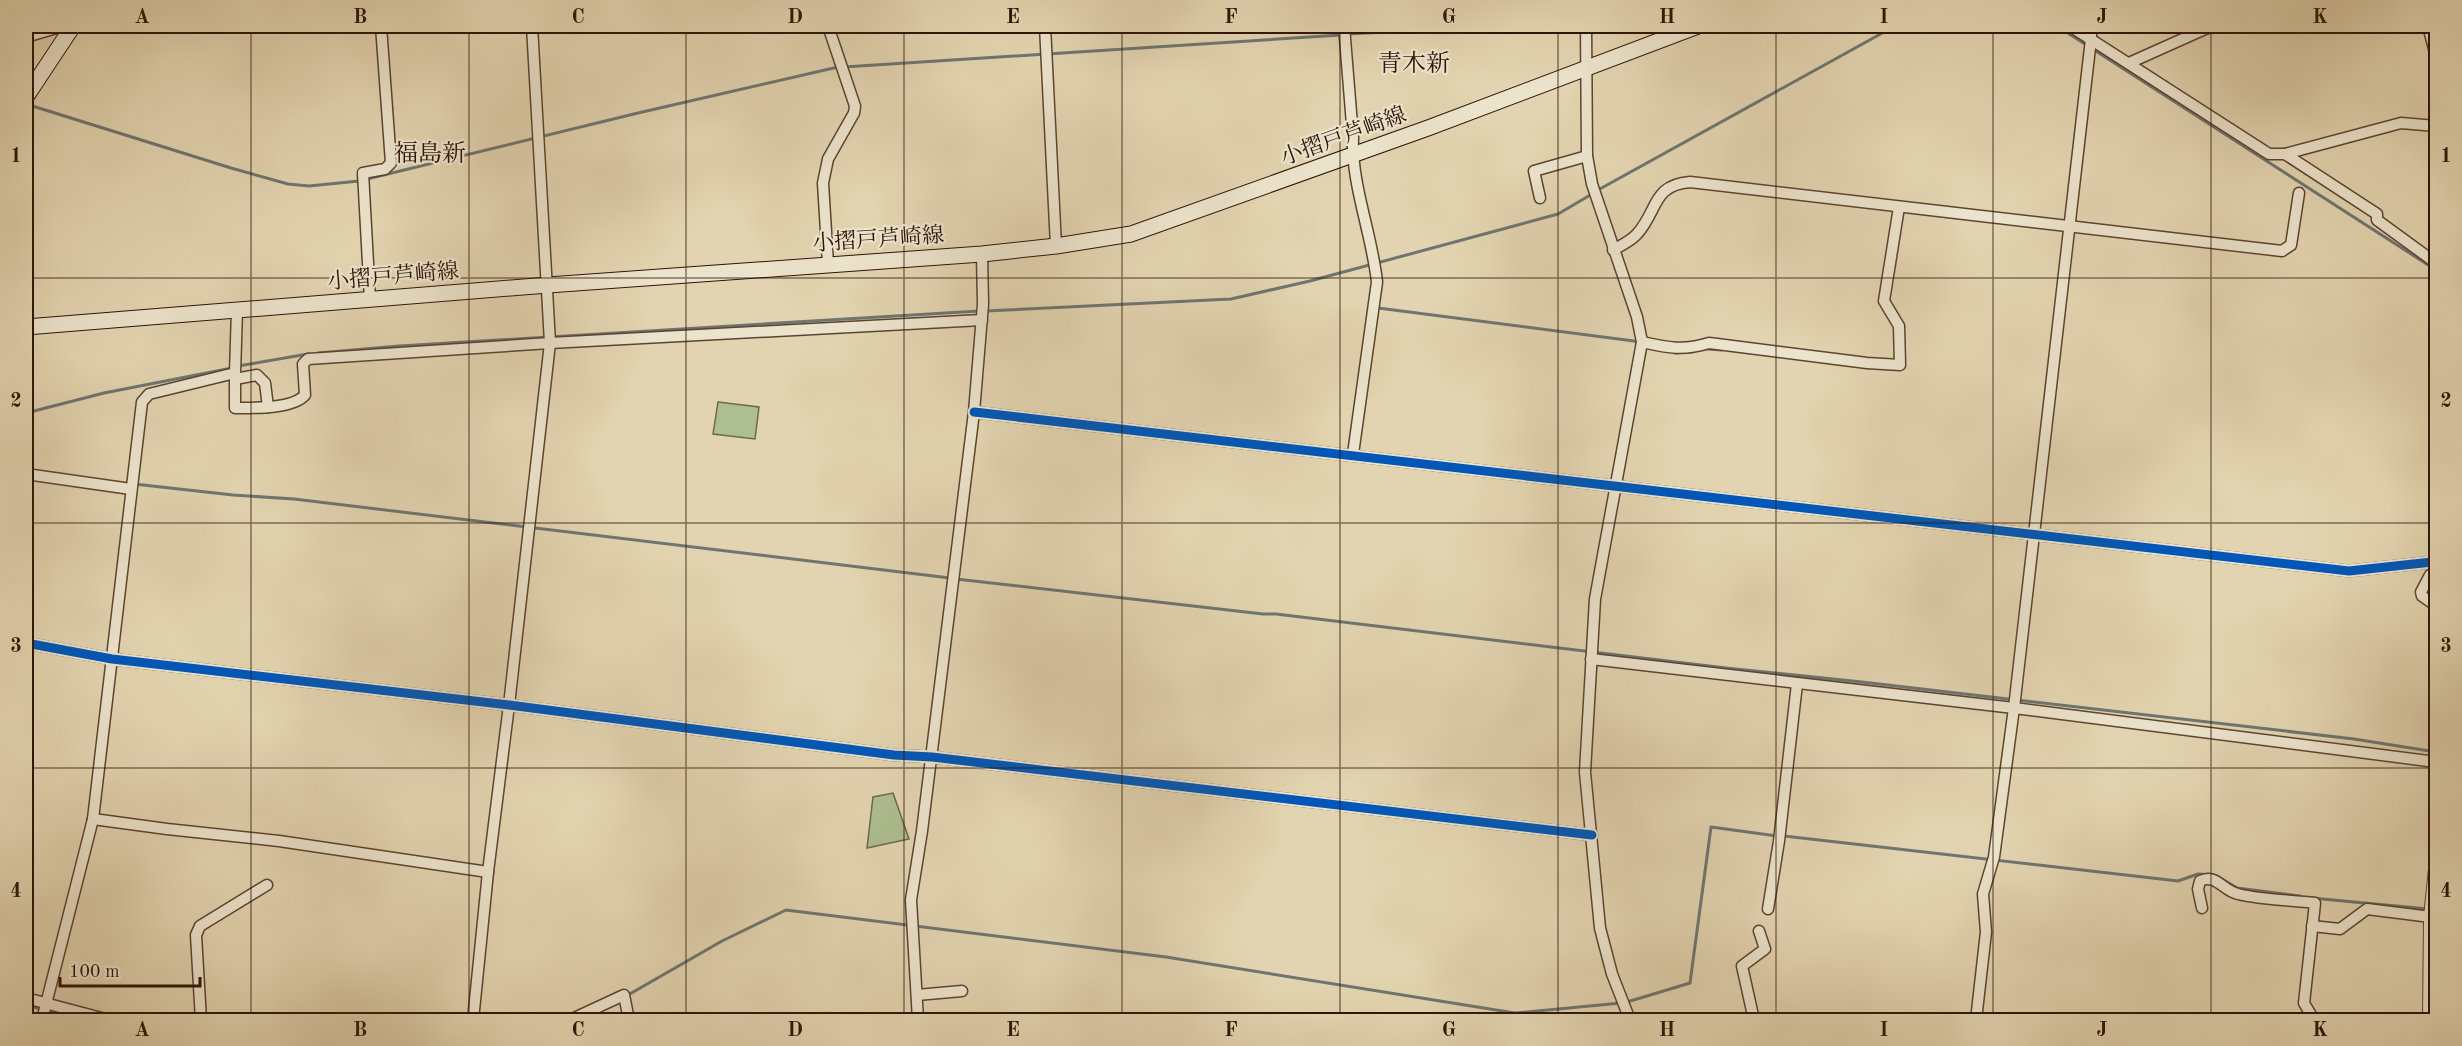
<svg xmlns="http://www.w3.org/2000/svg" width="2462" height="1046" font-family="'Old Standard TT','Noto Serif JP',serif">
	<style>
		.green { fill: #adbe90; stroke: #6e694c; stroke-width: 1.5 }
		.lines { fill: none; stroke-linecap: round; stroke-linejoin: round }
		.stream { stroke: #6f7571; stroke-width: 3 }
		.minor-casing { stroke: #5b4431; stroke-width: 13 }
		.tertiary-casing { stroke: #5b4431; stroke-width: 16 }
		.secondary-casing { stroke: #2e1407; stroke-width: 17 }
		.minor { stroke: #ece3cc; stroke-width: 10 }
		.tertiary { stroke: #ece3cc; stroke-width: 14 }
		.secondary { stroke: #ece3cc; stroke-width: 15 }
		.cycleway-casing { stroke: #ece3cc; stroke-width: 13 }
		.cycleway { stroke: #0057b8; stroke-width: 9 }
		.grid { fill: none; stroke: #2e1407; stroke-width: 1.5; stroke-opacity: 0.55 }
		.labels { text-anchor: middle; stroke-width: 4.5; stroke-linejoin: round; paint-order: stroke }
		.street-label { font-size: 22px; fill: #2e1407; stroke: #ece3cc }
		.neighbourhood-label { font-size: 24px; fill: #2e1407; stroke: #ece3cc }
		.neatline { fill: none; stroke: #2e1407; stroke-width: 2 }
		.grid-label { font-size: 20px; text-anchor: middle; font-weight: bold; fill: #2e1407 }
	</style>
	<rect width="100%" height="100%" fill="#e2d4b0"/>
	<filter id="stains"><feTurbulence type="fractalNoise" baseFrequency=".00333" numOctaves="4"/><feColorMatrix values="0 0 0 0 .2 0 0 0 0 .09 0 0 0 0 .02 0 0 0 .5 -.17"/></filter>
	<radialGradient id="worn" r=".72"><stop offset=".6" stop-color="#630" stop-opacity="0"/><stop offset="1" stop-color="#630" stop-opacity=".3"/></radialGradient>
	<g class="green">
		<polygon points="718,402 759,407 755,439 713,434"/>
		<polygon points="893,793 909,839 867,848 873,797"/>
	</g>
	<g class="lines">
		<g class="stream">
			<polyline points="2057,26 2436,270"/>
			<polyline points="1347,34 1504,26"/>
			<polyline points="844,67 1341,35"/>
			<polyline points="26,104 231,168 288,184 309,186 359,181 638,113 838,67"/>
			<polyline points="1598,190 1895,26"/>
			<polyline points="1378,308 1634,341 1640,344"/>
			<polyline points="986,311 1231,299 1310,281 1514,226 1558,214 1592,194"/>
			<polyline points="1707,349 1722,350"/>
			<polyline points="318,353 399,346 979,311"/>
			<polyline points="1675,353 1692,352"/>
			<polyline points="238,366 308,354"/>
			<polyline points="26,419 34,411 104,393 232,368"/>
			<polyline points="134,484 233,495 294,499 950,578"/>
			<polyline points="956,579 1263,614 1276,614 1726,668 1862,682 2354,739 2436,752"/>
			<polyline points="1784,836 2178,881 2198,874 2214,875"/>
			<polyline points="2222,879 2237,888 2300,896"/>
			<polyline points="2312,898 2428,909"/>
			<polyline points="628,995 722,941 786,910 1166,957 1515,1013 1621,1003"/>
			<polyline points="1627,1002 1690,983 1711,827 1777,836"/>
			<polyline points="26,1005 41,1009"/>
			<polyline points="48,1011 85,1020"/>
		</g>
		<g class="minor-casing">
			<g id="minor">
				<polyline points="828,26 855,106 854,113 828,159 823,183 828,264"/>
				<polyline points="1045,26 1056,246"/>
				<path d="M1344,26L1353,137C1351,184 1372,234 1377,282L1353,454"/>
				<polyline points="1586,26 1587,156 1592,184 1637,317 1642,342 1595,599 1585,772 1600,928 1612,974 1630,1020"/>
				<polyline points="2070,26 2269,154 2285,154 2377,214 2377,220 2436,263"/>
				<polyline points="2428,26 2436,56"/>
				<polyline points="26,37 63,26"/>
				<polyline points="2129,63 2205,29 2219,26"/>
				<polyline points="2285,154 2401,123 2436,126"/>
				<polyline points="1540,198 1534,171 1587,156"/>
				<path d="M1613,250C1620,246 1631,241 1637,234C1658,211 1652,185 1690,182L2282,251L2291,245L2299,193"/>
				<polyline points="370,299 363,173 385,169 391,163 381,26"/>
				<path d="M1642,342C1669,348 1683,351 1709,343L1867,363L1900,365L1899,326L1884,301L1899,207"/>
				<path d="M235,373V408C253,408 293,409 305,395L303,364L308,359L550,343L982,320"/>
				<polyline points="235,379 257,375 265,383 268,407"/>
				<polyline points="974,412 2349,571 2432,562 2436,560"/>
				<polyline points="26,474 131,489"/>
				<polyline points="2436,604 2435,605 2436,626"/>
				<polyline points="2435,605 2422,596 2421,592 2430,575 2436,573"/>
				<polyline points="26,643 112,659 509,705 894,755 932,757 1592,835"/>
				<polyline points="1591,659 2014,708 2436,762"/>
				<polyline points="93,819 167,829 279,841 488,872"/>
				<path d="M2202,908L2198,889L2200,881C2216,873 2223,891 2238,894C2262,900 2290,900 2315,903L2304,1003L2314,1020"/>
				<polyline points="1768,909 1779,841 1797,684"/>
				<polyline points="2312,926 2340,929 2367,909 2431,917"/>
				<polyline points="917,995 962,991"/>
				<polyline points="26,998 109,1020"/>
				<polyline points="42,1020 93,819 142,402 149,394 235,373 237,310"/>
				<polyline points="201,1020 196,935 200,926 267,885"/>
				<polyline points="473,1020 488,872 509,705 550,343 532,26"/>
				<polyline points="570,1020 624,995 629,1020"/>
				<polyline points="918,1020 911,900 922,831 974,412 983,304 982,254"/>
				<polyline points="1754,1020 1742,966 1765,949 1759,931"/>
				<polyline points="1976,1020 1986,932 1983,894 1994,857 2014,708 2091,39 2091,26"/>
			</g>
		</g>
		<g class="tertiary-casing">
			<g id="tertiary">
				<polyline points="2436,529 2436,530"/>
				<polyline points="2430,1020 2431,917 2436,869"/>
			</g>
		</g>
		<g class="secondary-casing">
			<g id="secondary">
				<polyline points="26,97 73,26"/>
				<polyline points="26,327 548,285 982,254 1056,246 1131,234 1428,128 1698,26"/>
			</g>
		</g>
		<use href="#minor" class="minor"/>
		<use href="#tertiary" class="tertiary"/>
		<use href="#secondary" class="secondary"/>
		<g class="cycleway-casing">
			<g id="cycleway">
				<polyline points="974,412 2349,571 2432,562 2436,560"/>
				<polyline points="26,643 112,659 509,705 894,755 932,757 1592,835"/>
			</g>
		</g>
		<use href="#cycleway" class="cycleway"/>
	</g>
	<path class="grid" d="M251,26V1020M469,26V1020M686,26V1020M904,26V1020M1122,26V1020M1340,26V1020M1558,26V1020M1776,26V1020M1993,26V1020M2211,26V1020M26,278H2436M26,523H2436M26,768H2436"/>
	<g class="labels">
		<g class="street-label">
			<text transform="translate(1343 135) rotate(-20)" y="8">小摺戸芦崎線</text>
			<text transform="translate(878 238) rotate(-4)" y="8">小摺戸芦崎線</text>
			<text transform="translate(393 275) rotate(-5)" y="8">小摺戸芦崎線</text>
		</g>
		<g class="neighbourhood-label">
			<text x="1414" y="71">青木新</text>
			<text x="430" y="161">福島新</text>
		</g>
	</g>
	<rect width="2462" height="1046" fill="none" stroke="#e2d4b0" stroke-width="66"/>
	<path d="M60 977v9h140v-9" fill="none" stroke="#2e1407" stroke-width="3"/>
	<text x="69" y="977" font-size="18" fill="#2e1407" stroke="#ece3cc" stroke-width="4.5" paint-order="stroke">100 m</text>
	<rect x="33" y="33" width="2396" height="980" class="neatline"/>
	<g class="grid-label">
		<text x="142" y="23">A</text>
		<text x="360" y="23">B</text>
		<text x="578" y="23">C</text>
		<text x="795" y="23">D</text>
		<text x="1013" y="23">E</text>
		<text x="1231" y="23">F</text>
		<text x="1449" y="23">G</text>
		<text x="1667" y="23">H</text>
		<text x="1884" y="23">I</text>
		<text x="2102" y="23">J</text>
		<text x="2320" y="23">K</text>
		<text x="16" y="162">1</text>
		<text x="2446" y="162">1</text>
		<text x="16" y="407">2</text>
		<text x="2446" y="407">2</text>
		<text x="16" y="652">3</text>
		<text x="2446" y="652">3</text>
		<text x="16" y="897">4</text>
		<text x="2446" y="897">4</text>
		<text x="142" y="1036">A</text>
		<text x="360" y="1036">B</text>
		<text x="578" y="1036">C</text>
		<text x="795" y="1036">D</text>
		<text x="1013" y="1036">E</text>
		<text x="1231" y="1036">F</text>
		<text x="1449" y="1036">G</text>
		<text x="1667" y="1036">H</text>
		<text x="1884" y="1036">I</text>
		<text x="2102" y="1036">J</text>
		<text x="2320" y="1036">K</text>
	</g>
	<rect width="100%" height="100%" filter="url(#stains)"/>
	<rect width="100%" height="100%" fill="url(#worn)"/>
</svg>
